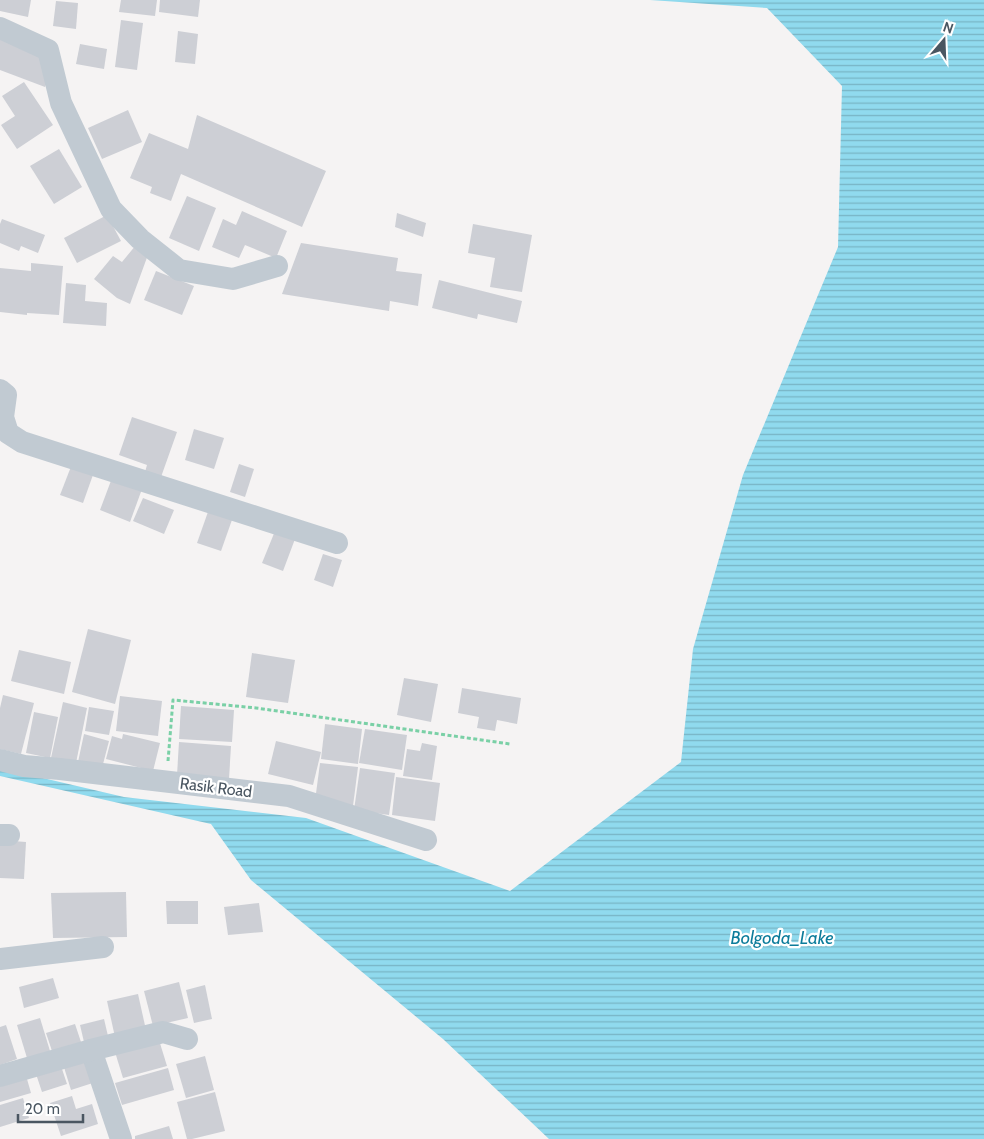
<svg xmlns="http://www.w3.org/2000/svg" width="984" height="1139" font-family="Cabin,sans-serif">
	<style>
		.water { fill: url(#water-rules) }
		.building { fill: #cdcfd5 }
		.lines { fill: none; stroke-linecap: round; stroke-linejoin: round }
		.path { stroke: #7ad0a6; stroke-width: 3; stroke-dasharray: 4 2.5; stroke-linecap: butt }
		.minor { stroke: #c1cad2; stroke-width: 22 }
		.labels { text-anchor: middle; stroke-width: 4.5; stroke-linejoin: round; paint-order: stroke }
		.street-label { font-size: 16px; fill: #4a5661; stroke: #fff }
		.water-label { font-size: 18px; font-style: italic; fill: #0c7c9b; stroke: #fff }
	</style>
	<defs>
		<pattern id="water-rules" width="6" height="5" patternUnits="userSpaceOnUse" patternTransform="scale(1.25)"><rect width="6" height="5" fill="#90daee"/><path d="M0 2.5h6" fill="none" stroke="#78b4c4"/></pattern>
	</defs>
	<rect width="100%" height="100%" fill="#f5f3f3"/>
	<polygon class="water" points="650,0 984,0 984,1139 549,1139 443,1039 251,880 211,824 0,776 0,768 124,797 306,818 510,891 681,762 693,649 743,475 838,247 842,86 767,8"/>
	<g class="building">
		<polygon points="0,0 31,0 28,17 0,11"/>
		<polygon points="121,0 157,0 155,16 119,12"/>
		<polygon points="160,0 200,0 198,17 159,12"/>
		<polygon points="56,1 78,3 76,29 53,26"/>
		<polygon points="121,20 143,23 137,70 115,67"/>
		<polygon points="178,31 198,34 195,64 175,62"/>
		<polygon points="0,36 38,54 50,75 45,87 0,70"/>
		<polygon points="80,44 107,49 104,69 76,64"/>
		<polygon points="24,82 53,125 17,149 1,125 15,116 2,96"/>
		<polygon points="128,110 142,142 102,159 88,128"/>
		<polygon points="197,115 326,171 302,227 181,174 171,201 150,193 152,187 130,178 149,133 188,149"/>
		<polygon points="59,149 82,187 54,204 30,166"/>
		<polygon points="187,196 216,208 199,251 169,238"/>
		<polygon points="242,211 287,231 276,258 245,245 239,258 212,247 223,219 236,225"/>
		<polygon points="397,213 426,223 423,237 395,227"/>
		<polygon points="107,215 121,241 77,263 64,238"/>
		<polygon points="2,219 45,235 38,253 21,246 19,251 0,243 0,224"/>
		<polygon points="473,224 532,235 522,292 490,287 495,258 468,253"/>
		<polygon points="301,243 398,258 396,271 422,274 418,306 390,301 389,311 282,294"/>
		<polygon points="136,245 149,252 130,304 117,298 94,279 113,256 122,262"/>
		<polygon points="31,263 63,266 59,315 27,313 27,315 0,312 0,268 31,271"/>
		<polygon points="156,271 194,286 182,315 144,300"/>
		<polygon points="439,280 522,301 517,323 478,314 477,319 432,308"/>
		<polygon points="66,283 86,285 85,301 107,303 106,326 63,323"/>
		<polygon points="132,417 177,432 161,477 145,472 147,465 119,455"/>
		<polygon points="194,429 224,438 214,469 185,460"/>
		<polygon points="72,464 94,472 83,503 60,495"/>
		<polygon points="239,464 254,469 245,497 230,492"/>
		<polygon points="112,478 142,489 130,522 100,510"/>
		<polygon points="143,498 174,510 164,534 133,521"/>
		<polygon points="209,509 233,517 221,551 197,543"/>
		<polygon points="275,531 295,539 283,571 262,563"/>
		<polygon points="323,554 342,560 333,587 314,580"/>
		<polygon points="88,629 131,640 115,704 72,692"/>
		<polygon points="19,650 71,662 64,694 11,681"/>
		<polygon points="252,653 295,660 288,703 246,697"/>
		<polygon points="404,678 438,684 431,722 397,715"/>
		<polygon points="462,688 521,698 517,724 497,720 495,731 477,728 479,717 458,713"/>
		<polygon points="3,695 34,703 21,754 0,749 0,708"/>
		<polygon points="120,696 162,701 158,736 116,731"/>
		<polygon points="63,702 87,708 76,763 51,758"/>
		<polygon points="181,706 234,710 232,742 179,739"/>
		<polygon points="89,707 114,711 109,735 85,731"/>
		<polygon points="34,712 58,717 50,758 26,753"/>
		<polygon points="325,724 362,729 358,764 321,759"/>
		<polygon points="365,729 407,735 402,770 359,763"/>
		<polygon points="84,734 109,741 102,768 78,762"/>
		<polygon points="123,734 160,743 153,771 106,759 112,736 122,739"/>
		<polygon points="276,741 321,752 313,785 268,774"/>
		<polygon points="179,742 231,746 229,779 177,775"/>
		<polygon points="422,743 437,746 432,780 403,776 407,749 420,751"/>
		<polygon points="320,763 358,767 353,806 315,801"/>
		<polygon points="360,768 395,773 389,815 354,810"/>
		<polygon points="396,777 440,783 435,821 392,815"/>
		<polygon points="0,840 26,842 24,879 0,878"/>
		<polygon points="126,892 127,937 53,938 51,893"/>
		<polygon points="166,901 198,901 198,924 167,924"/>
		<polygon points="259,903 263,932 228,935 224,907"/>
		<polygon points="53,978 59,998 24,1008 19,987"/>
		<polygon points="179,982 188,1018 153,1026 144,991"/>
		<polygon points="205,985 212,1019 194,1023 186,990"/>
		<polygon points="138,994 146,1030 115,1037 107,1001"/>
		<polygon points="40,1018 50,1051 27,1058 17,1025"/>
		<polygon points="104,1019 108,1036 84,1042 80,1025"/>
		<polygon points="75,1024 82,1045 53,1054 46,1033"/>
		<polygon points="6,1025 17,1059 0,1065 0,1027"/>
		<polygon points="159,1040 167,1066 123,1078 115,1052"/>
		<polygon points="90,1055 99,1081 71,1090 63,1064"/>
		<polygon points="205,1056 214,1090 186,1098 176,1064"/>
		<polygon points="60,1063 67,1084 42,1092 35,1071"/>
		<polygon points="168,1068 174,1090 122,1105 115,1083"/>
		<polygon points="25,1072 31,1093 0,1102 0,1079"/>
		<polygon points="215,1092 225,1131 192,1139 187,1139 177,1102"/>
		<polygon points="72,1096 76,1109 92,1104 98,1124 61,1136 50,1103"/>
		<polygon points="23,1098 29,1118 0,1127 0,1105"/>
		<polygon points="169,1126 173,1139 135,1139 135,1136"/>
	</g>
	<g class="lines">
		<polyline class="path" points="168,761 173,700 256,708 510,744"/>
		<g class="minor">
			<polyline points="0,28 48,50 61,103 111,209 140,239 179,270 233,279 277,266"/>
			<polyline points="0,390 6,395 3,417 8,433 22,442 337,543"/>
			<polyline points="0,760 24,766 60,769 289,796 426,840"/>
			<polyline points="0,835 9,835"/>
			<polyline points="0,959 103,947"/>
			<polyline points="91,1050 121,1139"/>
			<polyline points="0,1076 91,1050 163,1032 187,1039"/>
		</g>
	</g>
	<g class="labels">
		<g class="street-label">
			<text transform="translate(216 787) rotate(7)" y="6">Rasik Road</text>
		</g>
		<g class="water-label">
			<text x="782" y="944">Bolgoda_Lake</text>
		</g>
	</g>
	<g transform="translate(944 40) rotate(19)" stroke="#ffffff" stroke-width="4" paint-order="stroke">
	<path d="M0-4L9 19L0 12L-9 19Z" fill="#4a5661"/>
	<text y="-8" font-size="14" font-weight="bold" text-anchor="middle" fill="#4a5661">N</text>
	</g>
	<path d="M18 1114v8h65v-8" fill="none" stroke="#4a5661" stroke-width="2.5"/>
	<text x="25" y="1114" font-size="15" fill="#4a5661" stroke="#ffffff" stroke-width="4" paint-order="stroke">20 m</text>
</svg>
